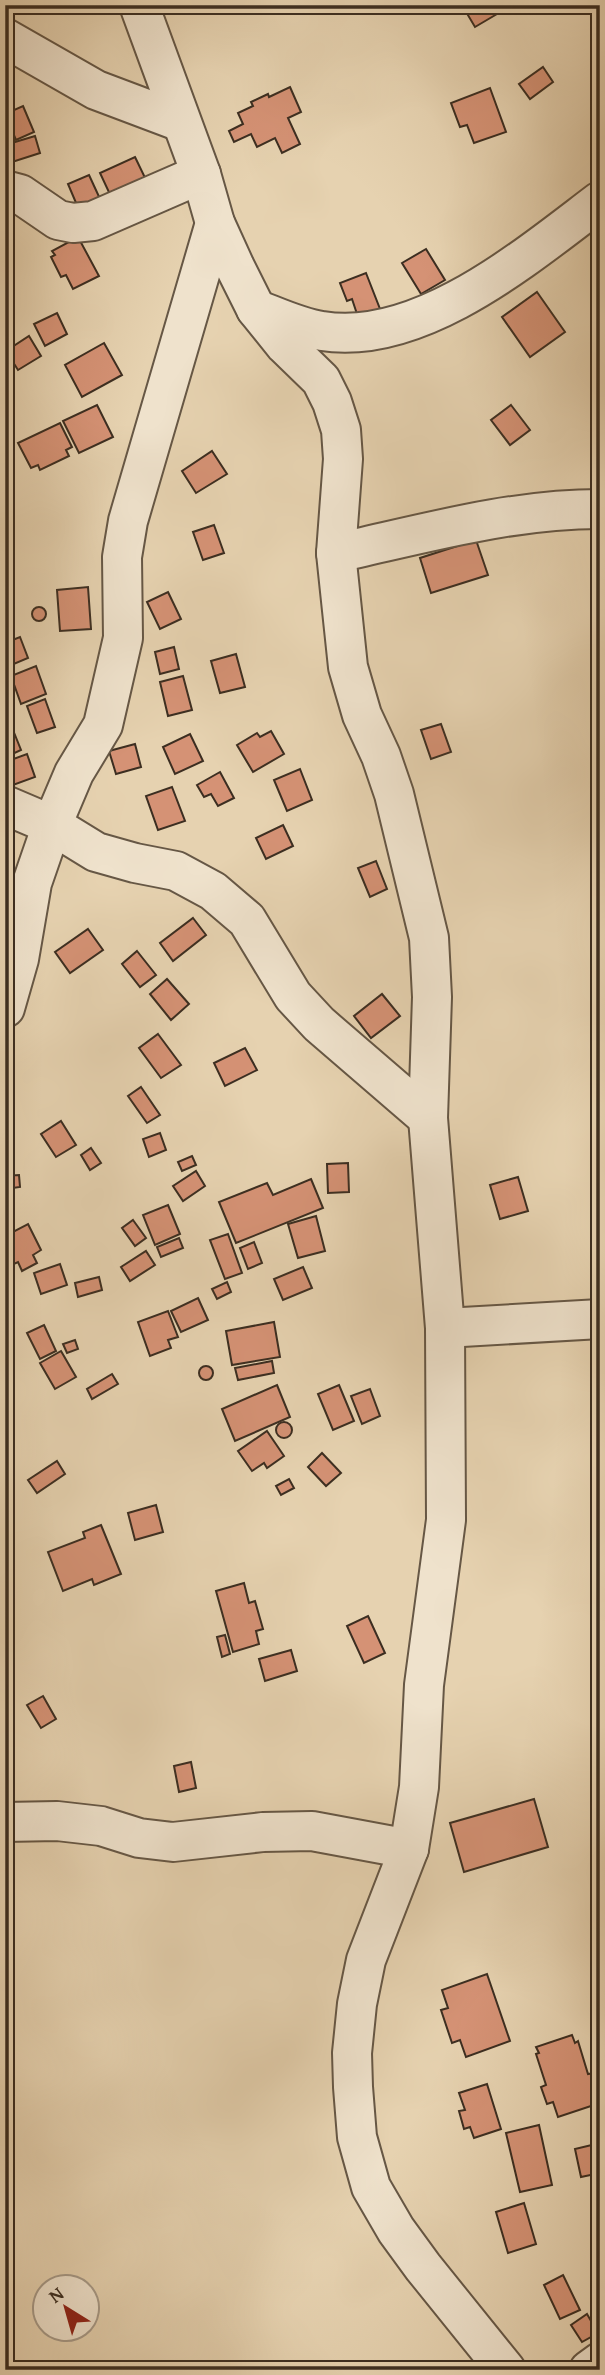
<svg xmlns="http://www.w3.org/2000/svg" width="605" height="2375" font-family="'Gentium Book Plus',serif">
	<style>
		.building { fill: #d59275; stroke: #3c2e21; stroke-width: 2 }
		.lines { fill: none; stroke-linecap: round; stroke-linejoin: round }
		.minor-casing { stroke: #665745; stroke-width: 42 }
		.minor { stroke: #efe2cc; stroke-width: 38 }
	</style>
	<rect width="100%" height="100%" fill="#e6d2b0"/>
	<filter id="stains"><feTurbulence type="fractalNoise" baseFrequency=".00286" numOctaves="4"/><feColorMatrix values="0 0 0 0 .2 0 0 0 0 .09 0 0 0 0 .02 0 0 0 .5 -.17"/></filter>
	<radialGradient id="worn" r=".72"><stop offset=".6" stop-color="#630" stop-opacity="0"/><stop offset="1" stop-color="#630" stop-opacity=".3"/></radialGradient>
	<g class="building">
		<polygon points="462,5 491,5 497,14 475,27"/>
		<polygon points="543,67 553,82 530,99 519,84"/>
		<polygon points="290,87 301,112 288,118 300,144 282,153 275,138 257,147 251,134 234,142 229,131 243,124 238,113 253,106 251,102 268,94 269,97"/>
		<polygon points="490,88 506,132 474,143 467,125 460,127 451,103"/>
		<polygon points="23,106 34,132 16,140 5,114"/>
		<polygon points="35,136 40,153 9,163 5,145"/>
		<polygon points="135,157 149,186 114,203 100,173"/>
		<polygon points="89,175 101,201 79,210 68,184"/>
		<polygon points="78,237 99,276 73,289 66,275 61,277 51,257 55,255 52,251"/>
		<polygon points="426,249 445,280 421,294 402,263"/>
		<polygon points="366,273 380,309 358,317 352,299 347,301 340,283"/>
		<polygon points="537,292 565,332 530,357 502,317"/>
		<polygon points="57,313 67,334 45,346 34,324"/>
		<polygon points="29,336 41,356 18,370 6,351"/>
		<polygon points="104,343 122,375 82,397 65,365"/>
		<polygon points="97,405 113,437 79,453 63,421"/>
		<polygon points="511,405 530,430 510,445 491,420"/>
		<polygon points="60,423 72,447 66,450 69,456 40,470 38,465 31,468 18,443"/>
		<polygon points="212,451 227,474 196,493 182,471"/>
		<polygon points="214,525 224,553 203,560 193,532"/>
		<polygon points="476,540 488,575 431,593 420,558"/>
		<polygon points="88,587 91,629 60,631 57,590"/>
		<polygon points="168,592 181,619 160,629 147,602"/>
		<circle cx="39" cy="614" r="7"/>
		<polygon points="20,637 28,658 9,666 5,658 5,643"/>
		<polygon points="174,647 179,669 160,674 155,652"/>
		<polygon points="236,654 245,687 220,693 211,661"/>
		<polygon points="36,666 46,694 21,704 11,676"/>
		<polygon points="183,676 192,710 168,716 160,682"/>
		<polygon points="45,699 55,727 37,733 27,706"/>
		<polygon points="441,724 451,752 431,759 421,730"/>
		<polygon points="13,730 21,750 6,757 5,733"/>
		<polygon points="271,731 284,754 253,772 237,745 257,733 260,737"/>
		<polygon points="190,734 203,761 175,774 163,747"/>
		<polygon points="135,744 141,767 116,774 109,751"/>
		<polygon points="27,754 35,777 13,785 5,762"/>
		<polygon points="300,769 312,800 287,811 274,780"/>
		<polygon points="220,772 234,798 218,806 211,794 204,797 197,785"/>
		<polygon points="172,787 185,821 158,830 146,796"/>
		<polygon points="283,825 293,846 266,859 256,838"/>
		<polygon points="376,861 387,889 370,897 358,868"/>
		<polygon points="193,918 206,935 173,961 160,943"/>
		<polygon points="88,929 103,950 70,973 55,952"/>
		<polygon points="137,951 156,975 140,987 122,964"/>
		<polygon points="167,979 189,1004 171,1020 150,994"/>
		<polygon points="382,994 400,1016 371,1038 354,1016"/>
		<polygon points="158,1034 181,1065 161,1078 139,1048"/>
		<polygon points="245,1048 257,1070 225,1086 214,1063"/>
		<polygon points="141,1087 160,1115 147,1123 128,1096"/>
		<polygon points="61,1121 76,1145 56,1157 41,1134"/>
		<polygon points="160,1133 166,1150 149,1157 143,1139"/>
		<polygon points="91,1148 101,1163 90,1170 81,1155"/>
		<polygon points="192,1156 196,1165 182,1171 178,1162"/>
		<polygon points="348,1163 349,1192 328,1193 327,1164"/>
		<polygon points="196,1171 205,1186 183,1201 173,1186"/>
		<polygon points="19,1175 20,1187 5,1189 5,1176"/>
		<polygon points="518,1177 528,1211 500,1219 490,1185"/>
		<polygon points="311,1179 323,1208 236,1243 219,1202 267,1183 273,1195"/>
		<polygon points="168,1205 180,1234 155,1245 143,1215"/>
		<polygon points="316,1216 325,1251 298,1258 288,1224"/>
		<polygon points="133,1220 146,1238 135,1246 122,1228"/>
		<polygon points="28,1224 41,1250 33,1255 37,1263 22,1271 18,1262 5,1268 5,1236"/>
		<polygon points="228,1234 242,1273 225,1279 210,1240"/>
		<polygon points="179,1238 183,1248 161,1257 157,1247"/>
		<polygon points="254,1242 262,1263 248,1269 240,1248"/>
		<polygon points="146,1251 155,1265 130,1281 121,1267"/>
		<polygon points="60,1264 67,1285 41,1294 34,1273"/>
		<polygon points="303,1267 312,1288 283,1300 274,1279"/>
		<polygon points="99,1277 102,1290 78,1297 75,1283"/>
		<polygon points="227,1282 231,1292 217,1299 212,1289"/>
		<polygon points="198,1298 208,1320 181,1332 171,1311"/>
		<polygon points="168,1311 178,1337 168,1340 171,1348 150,1356 138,1322"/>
		<polygon points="274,1322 280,1357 232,1365 226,1331"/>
		<polygon points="44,1325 56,1351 40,1359 27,1333"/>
		<polygon points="75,1340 78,1349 67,1353 63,1344"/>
		<polygon points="61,1351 76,1377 55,1389 40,1363"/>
		<polygon points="272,1361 274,1373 238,1380 235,1368"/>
		<circle cx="206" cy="1373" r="7"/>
		<polygon points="112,1374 118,1384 92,1399 87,1389"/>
		<polygon points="277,1385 290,1417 235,1441 222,1409"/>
		<polygon points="339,1385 354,1421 333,1430 318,1394"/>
		<polygon points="370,1389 380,1416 362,1424 351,1396"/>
		<circle cx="284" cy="1430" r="8"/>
		<polygon points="267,1431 284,1456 267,1468 264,1463 252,1471 238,1451"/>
		<polygon points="322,1453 341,1473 326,1486 308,1467"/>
		<polygon points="57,1461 65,1474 37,1493 28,1480"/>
		<polygon points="289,1479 294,1488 281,1495 276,1486"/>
		<polygon points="156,1505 163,1532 135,1540 128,1513"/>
		<polygon points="101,1525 121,1574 94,1585 92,1579 63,1591 48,1552 85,1538 83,1532"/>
		<polygon points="244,1583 249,1603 255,1601 263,1629 256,1631 259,1644 233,1652 216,1591"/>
		<polygon points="368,1616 385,1653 364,1663 347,1626"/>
		<polygon points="225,1635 230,1654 222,1657 217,1637"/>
		<polygon points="291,1650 297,1671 265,1681 259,1659"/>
		<polygon points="43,1696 56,1719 41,1728 27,1705"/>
		<polygon points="191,1762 196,1788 179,1792 174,1766"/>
		<polygon points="534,1799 548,1847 464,1872 450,1823"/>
		<polygon points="487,1974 510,2041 466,2057 460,2040 452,2043 441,2010 448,2008 442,1990"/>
		<polygon points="572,2035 575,2043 578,2041 588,2074 594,2073 600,2090 600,2103 558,2117 553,2102 547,2104 541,2087 546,2085 536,2054 539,2053 536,2047"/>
		<polygon points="487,2084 501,2129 474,2138 470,2127 464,2129 459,2111 465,2110 459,2093"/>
		<polygon points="539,2125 552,2185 520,2192 506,2133"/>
		<polygon points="600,2143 600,2173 581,2177 575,2149"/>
		<polygon points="524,2203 536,2244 508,2253 496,2212"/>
		<polygon points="563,2275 580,2310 560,2319 544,2285"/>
		<polygon points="587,2314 598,2333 582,2342 571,2325"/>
	</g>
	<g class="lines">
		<g class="minor-casing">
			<g id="minor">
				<polyline points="139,5 201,174 215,223 235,267 256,309 285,345 321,380 332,402 341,430 343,459 336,553 348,667 362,715 381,756 394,794 429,938 432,997 428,1118 445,1328 446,1520 424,1685 419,1787 409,1849 366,1960 357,2004 352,2053 353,2087 357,2137 371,2187 396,2230 423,2267 506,2370"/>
				<polyline points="5,38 96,90 181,122"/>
				<polyline points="5,190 20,194 58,220 73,223 93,221 201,174"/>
				<path d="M256,309C277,317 300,328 322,331C420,347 527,256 600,201"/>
				<path d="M336,553C423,534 510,509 600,509"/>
				<polyline points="5,805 52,825 96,852 135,863 176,871 213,891 247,920 293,996 319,1024 428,1118"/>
				<polyline points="5,1008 19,959 32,883 52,825 74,773 103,725 123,638 122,557 128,521 215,223"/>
				<polyline points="445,1328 600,1319"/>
				<polyline points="5,1822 57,1821 101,1826 139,1838 173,1842 263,1832 312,1831 409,1849"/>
				<polyline points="589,2370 600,2362"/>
			</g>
		</g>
		<use href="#minor" class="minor"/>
	</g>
	<rect width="605" height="2375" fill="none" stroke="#e6d2b0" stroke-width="28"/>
	<rect x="7" y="7" width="591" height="2361" fill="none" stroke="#3c2e21" stroke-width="3.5"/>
	<rect x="14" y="14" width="577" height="2347" fill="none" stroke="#3c2e21" stroke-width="2"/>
	<g transform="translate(66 2308) rotate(323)"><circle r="33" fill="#efe2cc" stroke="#a79a88" stroke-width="2"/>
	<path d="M0-5L12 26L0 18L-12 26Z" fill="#8f2418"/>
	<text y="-10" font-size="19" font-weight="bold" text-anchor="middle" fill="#3c2e21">N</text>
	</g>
	<rect width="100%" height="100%" filter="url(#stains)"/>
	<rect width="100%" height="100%" fill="url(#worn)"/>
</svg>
